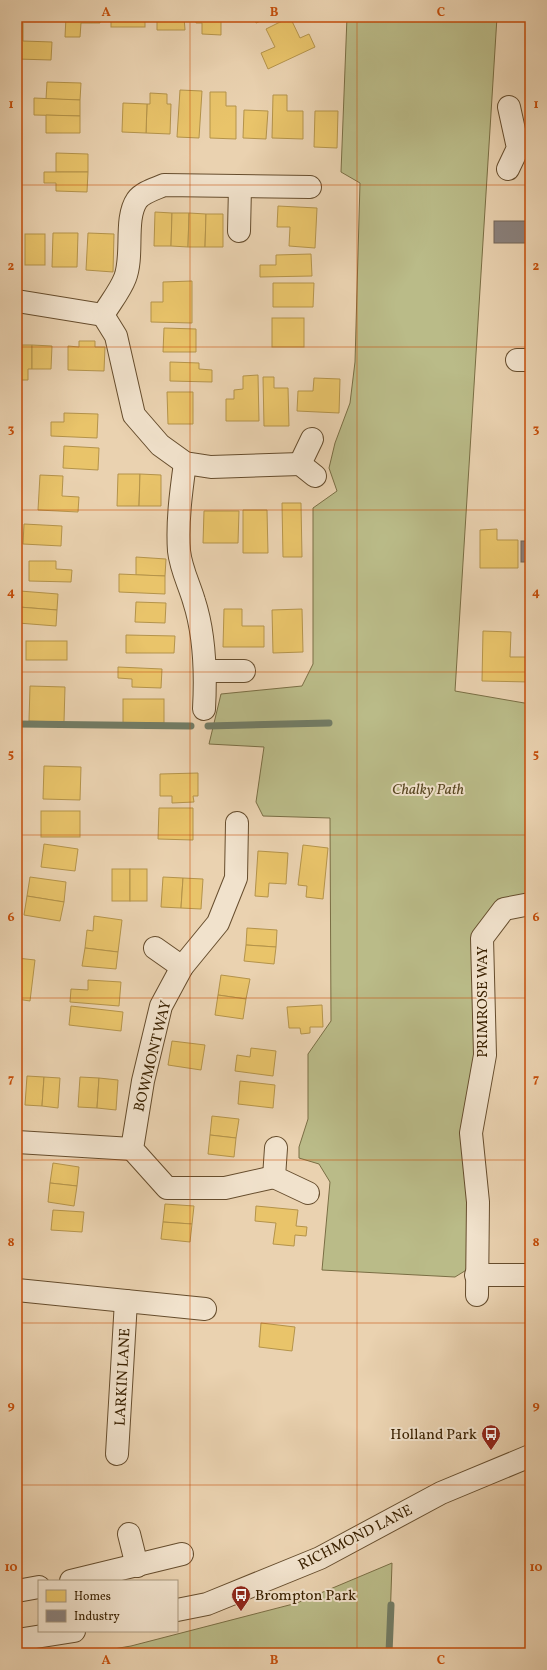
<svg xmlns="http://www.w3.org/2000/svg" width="547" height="1670" font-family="Vollkorn,serif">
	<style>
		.green { fill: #babb88; stroke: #7a6e44 }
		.homes { fill: #e9c46a; stroke: #b4934a }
		.industry { fill: #8a817c; stroke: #726457 }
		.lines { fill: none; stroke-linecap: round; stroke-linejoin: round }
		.stream { stroke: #727c65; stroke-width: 7 }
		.minor-casing { stroke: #664d2d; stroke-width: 24 }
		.minor { stroke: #f1e2cc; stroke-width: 22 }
		.grid { fill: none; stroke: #c54e0a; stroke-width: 1; stroke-opacity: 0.55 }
		.labels { text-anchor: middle; stroke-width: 4; stroke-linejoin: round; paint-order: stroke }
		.park-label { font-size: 15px; font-style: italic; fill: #5a4823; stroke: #f1e2cc }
		.street-label { font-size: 15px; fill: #3a2101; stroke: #f1e2cc }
		.poi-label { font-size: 15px; fill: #3a2101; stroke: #f1e2cc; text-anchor: end }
		.neatline { fill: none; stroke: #c54e0a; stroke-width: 1.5 }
		.grid-label { font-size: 13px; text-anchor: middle; font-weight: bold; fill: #c54e0a }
	</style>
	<rect width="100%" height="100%" fill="#ead2b0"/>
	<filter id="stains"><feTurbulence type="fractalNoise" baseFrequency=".005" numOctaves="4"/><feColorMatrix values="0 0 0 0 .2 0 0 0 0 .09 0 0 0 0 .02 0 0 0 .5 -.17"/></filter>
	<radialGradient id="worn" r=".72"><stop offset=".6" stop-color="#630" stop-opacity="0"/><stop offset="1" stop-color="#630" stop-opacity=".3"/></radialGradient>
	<g class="green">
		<polygon points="347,17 497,17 455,691 530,704 530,900 477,937 477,1053 469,1205 468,1269 455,1277 322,1270 330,1182 319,1164 299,1158 299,1147 308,1119 308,1054 331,1021 330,818 263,816 256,802 264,747 209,744 221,694 302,686 313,664 313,508 337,491 329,468 335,443 350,403 355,362 360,183 341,172"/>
		<polygon points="392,1563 389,1653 90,1653 131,1646 297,1603"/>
	</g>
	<g class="homes">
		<polygon points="66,17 100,17 100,23 81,23 80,37 65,37"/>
		<rect x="111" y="17" width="34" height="10"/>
		<polygon points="157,17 184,17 185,30 157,30"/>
		<polygon points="196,17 221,17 221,35 202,34 202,23 196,23"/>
		<polygon points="254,17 271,17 256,23"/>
		<polygon points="290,17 300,38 309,34 315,47 268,69 261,53 275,47 266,29"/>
		<polygon points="17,23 23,23 23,41 52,42 51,60 17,59"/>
		<polygon points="47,82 81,83 80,100 46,99"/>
		<polygon points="180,90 202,91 199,138 177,137"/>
		<polygon points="210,92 226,92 226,106 236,106 236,139 210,138"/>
		<polygon points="150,93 167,94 167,104 171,104 170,134 146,133 147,104 150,104"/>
		<polygon points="273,95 287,95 287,111 303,111 303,139 272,138"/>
		<polygon points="34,98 80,100 80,116 34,115"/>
		<polygon points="123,103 147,104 146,133 122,132"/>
		<polygon points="244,110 268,111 266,139 243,138"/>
		<polygon points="315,111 338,111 337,148 314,147"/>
		<polygon points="46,115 80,116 80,133 46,133"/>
		<polygon points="56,153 88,154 88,172 56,172"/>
		<polygon points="44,172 88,172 87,192 56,191 56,183 44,183"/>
		<polygon points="278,206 317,208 315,248 289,246 290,227 277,227"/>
		<polygon points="155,212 172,213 171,246 154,246"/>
		<polygon points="172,213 189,213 188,247 171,246"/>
		<polygon points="189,213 206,214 205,247 188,247"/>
		<polygon points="206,214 223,214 223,247 205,247"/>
		<polygon points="53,233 78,233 77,267 52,267"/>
		<polygon points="88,233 114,234 113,272 86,270"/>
		<rect x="25" y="234" width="20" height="31"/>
		<polygon points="311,254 312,276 260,277 260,265 276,265 276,255"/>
		<polygon points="192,281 192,323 151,322 151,302 163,302 163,282"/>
		<polygon points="273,283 314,283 313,307 273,307"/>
		<rect x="272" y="318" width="32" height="29"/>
		<polygon points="164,328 196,329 196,352 163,352"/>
		<polygon points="79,341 95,341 95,347 105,347 104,371 68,370 68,346 79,347"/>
		<polygon points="17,345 32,345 32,369 28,369 28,380 17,380"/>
		<polygon points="32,345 52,346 51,369 32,369"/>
		<polygon points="170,362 199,363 199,369 212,370 212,382 170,381"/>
		<polygon points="258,375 259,421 226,421 226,399 234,399 234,390 243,389 243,376"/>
		<polygon points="263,377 274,377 274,388 288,388 289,426 264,426"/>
		<polygon points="314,378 340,379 339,413 297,411 298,391 313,391"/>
		<polygon points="167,392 193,392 193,424 168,424"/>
		<polygon points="64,413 98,414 97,438 51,436 51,422 64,422"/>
		<polygon points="64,446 99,448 98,470 63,468"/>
		<polygon points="118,474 140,474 139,506 117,506"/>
		<polygon points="140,474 161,475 161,506 139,506"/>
		<polygon points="40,475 63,476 62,496 79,497 78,512 38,510"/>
		<polygon points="282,503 301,503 302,557 283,557"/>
		<polygon points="243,510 267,510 268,553 243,553"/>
		<polygon points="204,511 239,511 238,543 203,543"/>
		<polygon points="24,524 62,526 61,546 23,544"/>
		<polygon points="497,529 497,540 518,540 518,568 480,568 480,530"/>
		<polygon points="136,557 166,559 165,576 136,575"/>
		<polygon points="29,561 56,561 56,569 72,570 71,582 29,581"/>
		<polygon points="119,574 165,576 165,594 119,592"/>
		<polygon points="20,591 58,594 57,610 19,607"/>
		<polygon points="136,602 166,603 165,623 135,622"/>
		<polygon points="19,607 57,610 56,626 18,623"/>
		<polygon points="224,609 242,609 242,626 264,626 264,647 223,647"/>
		<polygon points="302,609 303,652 273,653 272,610"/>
		<polygon points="483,631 511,632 510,657 530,657 530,682 482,681"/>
		<polygon points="126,635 175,636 174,653 126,653"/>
		<rect x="26" y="641" width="41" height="19"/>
		<polygon points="118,667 162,669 161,688 132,687 132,679 118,678"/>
		<polygon points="30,686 65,687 64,722 29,721"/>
		<rect x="123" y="699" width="41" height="24"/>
		<polygon points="44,766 81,767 80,800 43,799"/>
		<polygon points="198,773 198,796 193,796 194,802 172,803 172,796 160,796 160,774"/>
		<polygon points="159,808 193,808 193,840 158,839"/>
		<rect x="41" y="811" width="39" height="26"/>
		<polygon points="44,844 78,849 75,871 41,867"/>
		<polygon points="303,845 328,848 323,899 306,897 307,886 298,885"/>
		<polygon points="258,851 288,853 286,884 269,883 268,897 255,896"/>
		<rect x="112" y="869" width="18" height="32"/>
		<rect x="130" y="869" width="17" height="32"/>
		<polygon points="30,877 66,882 64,902 27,896"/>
		<polygon points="163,877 183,878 181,908 161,907"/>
		<polygon points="183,878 203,879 201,909 181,908"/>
		<polygon points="27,896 64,902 60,921 24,915"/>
		<polygon points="94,916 122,920 118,952 85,948 87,930 93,931"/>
		<polygon points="247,928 277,930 276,947 246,945"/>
		<polygon points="246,945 276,947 274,964 244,961"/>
		<polygon points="85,948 118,952 116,969 82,966"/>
		<polygon points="17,958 35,960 30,1001 17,999"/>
		<polygon points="221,975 250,979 246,999 218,995"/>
		<polygon points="88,980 121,982 119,1006 70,1002 71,989 88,990"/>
		<polygon points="218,995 246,999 243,1019 215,1015"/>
		<polygon points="322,1005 323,1027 310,1027 310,1033 301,1034 300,1028 289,1028 287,1007"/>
		<polygon points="71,1006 123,1012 121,1031 69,1025"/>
		<polygon points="172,1041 205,1045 201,1070 168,1065"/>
		<polygon points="251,1048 276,1051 273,1076 235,1071 237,1055 250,1057"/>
		<polygon points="27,1076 44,1077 42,1106 25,1105"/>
		<polygon points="44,1077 60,1078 58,1108 42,1106"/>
		<polygon points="80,1077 99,1078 97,1108 78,1107"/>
		<polygon points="99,1078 118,1080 116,1110 97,1108"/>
		<polygon points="240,1081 275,1085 273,1108 238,1104"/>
		<polygon points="212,1116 239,1119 236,1138 210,1135"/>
		<polygon points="210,1135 236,1138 234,1157 208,1154"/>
		<polygon points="53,1163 79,1167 77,1186 50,1183"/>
		<polygon points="50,1183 77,1186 74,1206 48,1202"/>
		<polygon points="165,1204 194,1206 192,1224 163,1222"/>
		<polygon points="256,1206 298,1210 296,1226 307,1227 306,1236 295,1235 294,1246 273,1244 276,1223 255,1221"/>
		<polygon points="53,1210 84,1212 82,1232 51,1230"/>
		<polygon points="163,1222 192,1224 190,1242 161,1239"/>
		<polygon points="261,1323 295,1327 292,1351 259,1347"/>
	</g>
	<g class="industry">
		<rect x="494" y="221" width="33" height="22"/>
		<rect x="521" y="541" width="9" height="21"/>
	</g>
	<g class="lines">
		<g class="stream">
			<polyline points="17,724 191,726"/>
			<polyline points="208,726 329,723"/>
			<polyline points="389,1653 391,1605"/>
		</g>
		<g class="minor-casing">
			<g id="minor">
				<polyline points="508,169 518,148 509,107"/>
				<polyline points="239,231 240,187"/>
				<polyline points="17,301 103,315"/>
				<path d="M103,315C110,303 120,291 125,278C134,255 124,219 137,200C143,192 155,189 164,185L310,187"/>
				<polyline points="103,315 116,336 134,415 160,445 185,463 211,467 300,464"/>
				<polyline points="517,360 530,360"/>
				<polyline points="312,439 300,464 315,476"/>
				<path d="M185,463C181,492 177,522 179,551C181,569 189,584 194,601C205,635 206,673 204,709"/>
				<polyline points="206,671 244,671"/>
				<polyline points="237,823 236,878 218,923 182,967 161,1006 143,1081 132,1149 167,1188 225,1188 274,1177"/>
				<polyline points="155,948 182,967"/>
				<polyline points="17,1142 132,1149"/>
				<polyline points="276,1148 274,1177 308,1193"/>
				<polyline points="476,1275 530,1275"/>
				<polyline points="17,1290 205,1309"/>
				<polyline points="477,1295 478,1202 471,1133 485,1055 482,938 504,909 530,904"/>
				<polyline points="117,1454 126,1301"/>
				<polyline points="129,1534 137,1566"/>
				<polyline points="71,1581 182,1554"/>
				<polyline points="17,1591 39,1587"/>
				<polyline points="177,1610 207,1604 320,1558 441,1493 530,1456"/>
				<polyline points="17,1640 74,1631"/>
			</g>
		</g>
		<use href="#minor" class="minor"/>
	</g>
	<path class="grid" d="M190,17V1653M357,17V1653M17,185H530M17,347H530M17,510H530M17,672H530M17,835H530M17,998H530M17,1160H530M17,1323H530M17,1485H530"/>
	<defs>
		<g id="bus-pin" transform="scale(1)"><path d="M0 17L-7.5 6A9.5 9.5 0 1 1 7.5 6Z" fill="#8f2418" stroke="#f1e2cc"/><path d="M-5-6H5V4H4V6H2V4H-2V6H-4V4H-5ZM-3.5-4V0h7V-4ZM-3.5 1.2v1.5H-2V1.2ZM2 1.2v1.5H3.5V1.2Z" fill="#fff"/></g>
	</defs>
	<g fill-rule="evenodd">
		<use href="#bus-pin" x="491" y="1434"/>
		<use href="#bus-pin" x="241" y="1595"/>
	</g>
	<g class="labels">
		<g class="park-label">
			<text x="428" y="794">Chalky Path</text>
		</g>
		<g class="street-label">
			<text transform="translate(482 1002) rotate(-90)" y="5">PRIMROSE WAY</text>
			<text transform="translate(152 1056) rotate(-76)" y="5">BOWMONT WAY</text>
			<text transform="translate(122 1377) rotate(-87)" y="5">LARKIN LANE</text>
			<text transform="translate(355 1537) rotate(-27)" y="5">RICHMOND LANE</text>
		</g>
		<g class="poi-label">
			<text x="477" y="1439">Holland Park</text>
			<text x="255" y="1600" text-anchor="start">Brompton Park</text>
		</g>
	</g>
	<rect width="547" height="1670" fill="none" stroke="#ead2b0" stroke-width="44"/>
	<rect x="38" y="1580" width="140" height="52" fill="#f1e2cc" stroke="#a8957b"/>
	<rect x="46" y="1590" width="20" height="12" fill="#e9c46a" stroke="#a8957b"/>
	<text x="74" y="1600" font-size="12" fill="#3a2101">Homes</text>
	<rect x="46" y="1610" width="20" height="12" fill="#8a817c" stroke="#a8957b"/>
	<text x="74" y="1620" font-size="12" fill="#3a2101">Industry</text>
	<rect x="22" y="22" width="503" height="1626" class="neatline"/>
	<g class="grid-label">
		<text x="106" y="16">A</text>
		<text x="274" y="16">B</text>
		<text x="441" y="16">C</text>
		<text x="11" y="108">1</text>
		<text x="536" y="108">1</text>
		<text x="11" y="270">2</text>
		<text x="536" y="270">2</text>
		<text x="11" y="433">3</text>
		<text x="536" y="433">3</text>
		<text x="11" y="596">4</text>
		<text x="536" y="596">4</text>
		<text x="11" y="758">5</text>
		<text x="536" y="758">5</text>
		<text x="11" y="921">6</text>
		<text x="536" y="921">6</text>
		<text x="11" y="1083">7</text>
		<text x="536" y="1083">7</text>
		<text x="11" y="1246">8</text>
		<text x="536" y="1246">8</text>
		<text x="11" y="1409">9</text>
		<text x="536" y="1409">9</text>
		<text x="11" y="1571">10</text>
		<text x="536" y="1571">10</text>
		<text x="106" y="1664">A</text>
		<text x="274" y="1664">B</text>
		<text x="441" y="1664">C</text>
	</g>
	<rect width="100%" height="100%" filter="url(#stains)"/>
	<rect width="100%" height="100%" fill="url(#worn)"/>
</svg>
